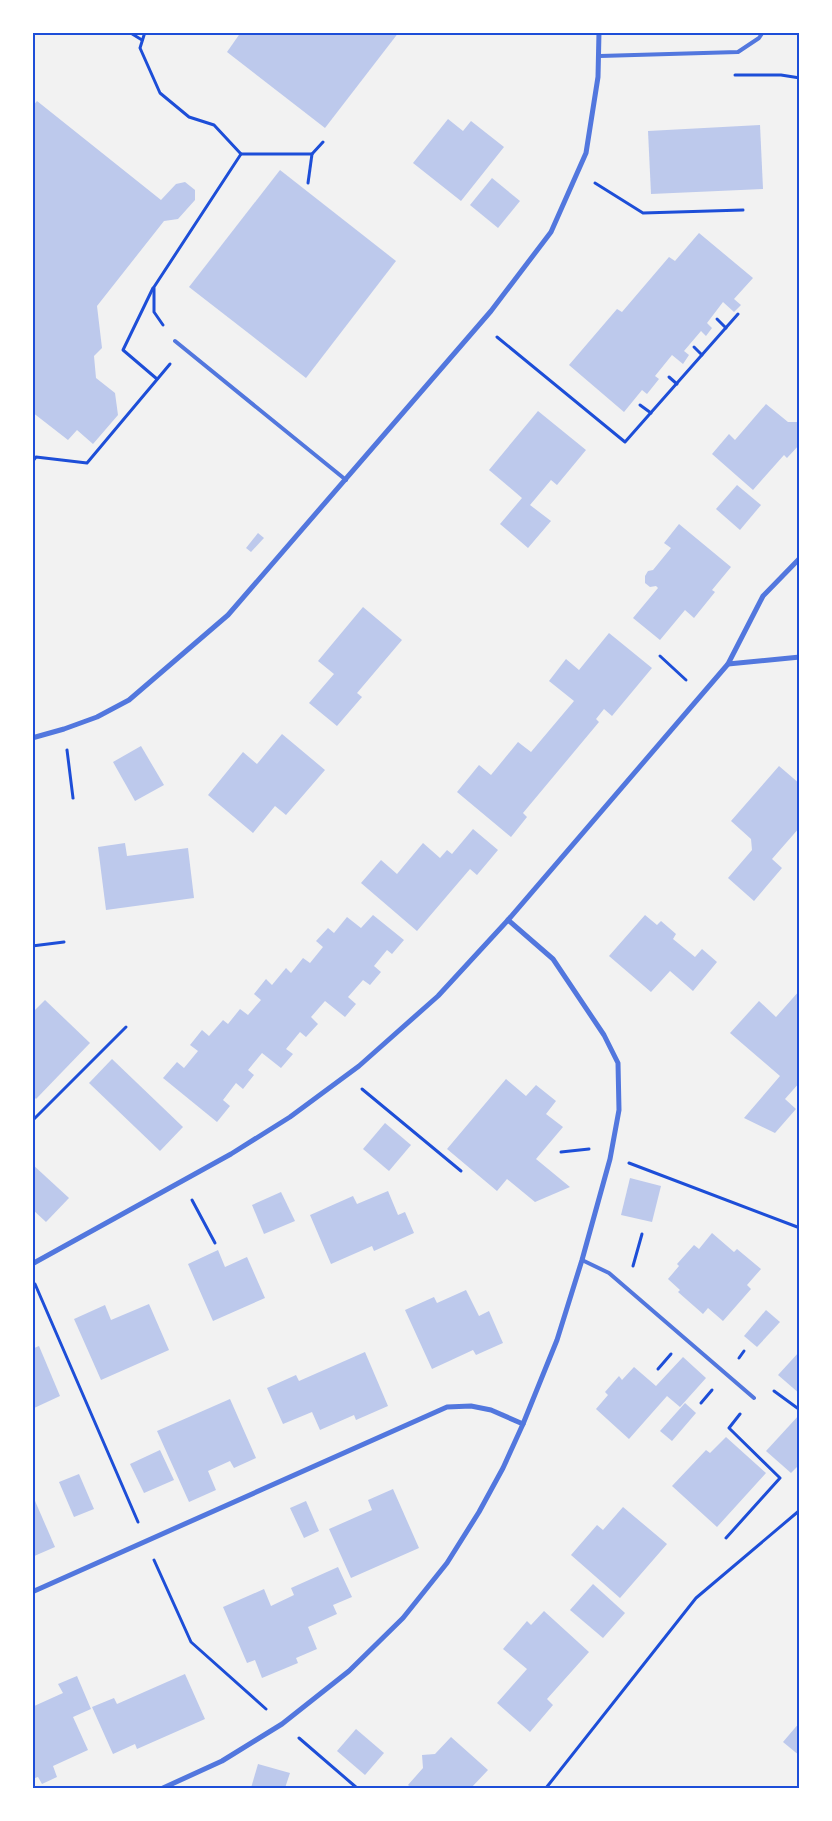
<svg xmlns="http://www.w3.org/2000/svg" width="832" height="1821" font-family="'Roboto Condensed',sans-serif">
	<style>
		.building { fill: #bdc9ec }
		.lines { fill: none; stroke-linecap: round; stroke-linejoin: round }
		.path { stroke: #1d4ed8; stroke-width: 3 }
		.service { stroke: #5277de; stroke-width: 4 }
		.minor { stroke: #5277de; stroke-width: 5 }
		.neatline { fill: none; stroke: #1d4ed8; stroke-width: 2 }
	</style>
	<rect width="100%" height="100%" fill="#f2f2f2"/>
	<g class="building">
		<polygon points="241,32 399,32 325,128 227,52"/>
		<polygon points="37,101 161,200 176,184 185,182 195,190 195,200 178,219 164,221 97,306 102,348 94,356 96,378 115,393 118,415 93,444 77,430 68,440 32,412 32,107"/>
		<polygon points="448,119 463,131 471,121 504,147 461,201 413,163"/>
		<polygon points="760,125 763,189 651,194 648,131"/>
		<polygon points="280,170 396,261 306,378 189,287"/>
		<polygon points="492,178 520,201 498,228 470,205"/>
		<polygon points="699,233 753,278 734,299 741,305 734,312 723,302 707,323 712,328 706,336 701,331 684,351 689,355 683,364 672,355 655,376 659,379 647,394 642,390 624,412 569,365 617,309 622,312 669,257 675,261"/>
		<polygon points="766,404 788,422 797,422 800,424 800,444 787,458 784,455 753,490 712,454 729,434 735,440"/>
		<polygon points="538,411 586,450 557,485 551,480 530,505 551,521 528,548 500,524 522,498 489,470"/>
		<polygon points="737,485 761,505 740,530 716,509"/>
		<polygon points="679,524 731,567 712,590 715,592 694,618 685,610 660,640 633,618 658,588 656,586 650,587 645,583 645,576 648,571 653,570 671,548 664,543"/>
		<polygon points="258,533 264,538 251,552 246,548"/>
		<polygon points="363,607 402,640 357,693 362,697 337,726 309,703 334,674 318,661"/>
		<polygon points="609,633 652,668 612,716 604,709 596,719 599,722 523,813 527,817 511,837 457,792 479,765 491,775 518,742 531,752 574,701 549,681 566,659 579,670"/>
		<polygon points="282,734 325,770 286,815 275,806 253,833 208,795 243,752 257,764"/>
		<polygon points="141,746 164,785 135,801 113,762"/>
		<polygon points="779,766 800,784 800,827 772,859 782,868 754,901 728,878 752,850 751,839 731,821"/>
		<polygon points="473,829 498,850 477,875 470,869 417,931 361,883 381,860 397,874 423,843 440,858 447,850 452,854"/>
		<polygon points="125,843 127,856 188,848 194,898 106,910 98,847"/>
		<polygon points="373,915 404,940 392,954 387,950 374,966 381,972 370,985 363,980 348,997 356,1004 345,1017 325,1001 311,1017 318,1024 306,1037 300,1032 286,1049 293,1054 281,1068 262,1053 248,1070 254,1075 243,1089 236,1083 223,1100 230,1106 217,1122 163,1078 177,1062 184,1068 198,1051 190,1045 202,1030 209,1036 223,1020 228,1024 240,1009 248,1015 261,1000 254,994 266,979 272,985 286,968 291,973 303,958 310,963 323,947 316,941 328,928 334,933 347,917 361,928"/>
		<polygon points="645,915 657,925 661,921 676,934 673,939 695,957 702,949 717,962 693,991 670,971 651,992 609,956"/>
		<polygon points="800,990 800,1082 785,1099 796,1109 775,1133 744,1118 780,1076 730,1033 759,1001 776,1017"/>
		<polygon points="45,1000 90,1043 36,1099 32,1095 32,1013"/>
		<polygon points="112,1059 183,1127 160,1151 89,1083"/>
		<polygon points="506,1079 526,1096 536,1085 556,1101 546,1114 563,1127 536,1159 570,1187 535,1202 507,1179 497,1191 447,1149"/>
		<polygon points="385,1123 411,1145 389,1171 363,1149"/>
		<polygon points="32,1164 69,1198 46,1222 32,1209"/>
		<polygon points="630,1178 661,1186 652,1222 621,1215"/>
		<polygon points="388,1191 398,1215 405,1212 414,1233 374,1251 372,1246 331,1264 310,1215 353,1196 357,1204"/>
		<polygon points="281,1192 295,1221 264,1234 252,1205"/>
		<polygon points="712,1233 734,1252 737,1249 761,1269 747,1285 751,1289 723,1321 708,1308 703,1314 678,1292 680,1290 668,1279 679,1266 677,1264 694,1245 699,1249"/>
		<polygon points="218,1250 225,1267 247,1257 265,1298 213,1321 188,1264"/>
		<polygon points="466,1290 479,1316 489,1311 503,1343 476,1355 473,1350 432,1369 405,1310 434,1297 437,1303"/>
		<polygon points="149,1304 169,1350 101,1380 74,1319 105,1305 111,1320"/>
		<polygon points="766,1310 780,1322 757,1347 744,1336"/>
		<polygon points="39,1346 60,1396 32,1409 32,1349"/>
		<polygon points="800,1351 800,1394 778,1375"/>
		<polygon points="365,1352 388,1406 356,1420 354,1415 320,1430 312,1412 283,1424 267,1388 296,1375 299,1381"/>
		<polygon points="683,1357 706,1378 680,1407 667,1396 629,1439 596,1409 608,1395 605,1392 619,1376 622,1380 634,1367 656,1386"/>
		<polygon points="230,1399 256,1458 234,1468 230,1461 208,1471 216,1490 189,1502 157,1431"/>
		<polygon points="685,1403 696,1413 672,1441 660,1431"/>
		<polygon points="800,1414 800,1464 791,1473 766,1451"/>
		<polygon points="726,1437 766,1473 717,1527 672,1486 706,1450 710,1453"/>
		<polygon points="160,1450 174,1480 144,1493 130,1464"/>
		<polygon points="79,1474 94,1509 74,1517 59,1482"/>
		<polygon points="393,1489 419,1548 351,1578 329,1529 372,1510 368,1500"/>
		<polygon points="32,1494 55,1547 32,1557"/>
		<polygon points="306,1501 319,1531 304,1538 290,1508"/>
		<polygon points="623,1507 667,1544 620,1598 571,1555 597,1525 603,1530"/>
		<polygon points="338,1567 352,1597 333,1605 337,1614 308,1627 317,1649 296,1658 298,1663 262,1678 255,1660 247,1663 223,1607 264,1589 271,1606 294,1595 291,1588"/>
		<polygon points="593,1584 625,1613 603,1638 570,1610"/>
		<polygon points="544,1611 589,1652 547,1699 553,1705 530,1732 497,1703 527,1669 503,1649 527,1621 531,1625"/>
		<polygon points="185,1674 205,1719 137,1749 135,1744 113,1754 92,1707 114,1698 117,1704"/>
		<polygon points="77,1676 91,1709 73,1717 88,1750 53,1766 57,1777 42,1784 38,1777 32,1779 32,1707 63,1693 58,1684"/>
		<polygon points="800,1722 800,1756 783,1742"/>
		<polygon points="356,1729 384,1753 365,1775 337,1751"/>
		<polygon points="451,1737 488,1770 471,1788 412,1788 408,1785 423,1768 422,1755 435,1754"/>
		<polygon points="258,1764 290,1773 285,1788 251,1788"/>
	</g>
	<g class="lines">
		<g class="path">
			<polyline points="129,32 142,40"/>
			<polyline points="145,32 140,48 160,93 189,117 214,125 241,154 154,287 154,312 163,325"/>
			<polyline points="735,75 781,75 800,78"/>
			<polyline points="241,154 312,154 323,142"/>
			<polyline points="308,183 312,154"/>
			<polyline points="595,183 643,213 743,210"/>
			<polyline points="153,288 123,350 157,379"/>
			<polyline points="717,319 726,328"/>
			<polyline points="497,337 625,442 738,314"/>
			<polyline points="694,347 702,355"/>
			<polyline points="669,377 677,384"/>
			<polyline points="640,405 651,413"/>
			<polyline points="32,462 36,457 87,463 170,364"/>
			<polyline points="660,656 686,680"/>
			<polyline points="67,750 73,798"/>
			<polyline points="32,946 64,942"/>
			<polyline points="362,1089 461,1171"/>
			<polyline points="32,1121 126,1027"/>
			<polyline points="561,1152 589,1149"/>
			<polyline points="629,1163 800,1228"/>
			<polyline points="192,1200 215,1243"/>
			<polyline points="633,1266 642,1234"/>
			<polyline points="35,1284 138,1522"/>
			<polyline points="739,1358 744,1351"/>
			<polyline points="658,1369 671,1354"/>
			<polyline points="774,1391 800,1410"/>
			<polyline points="701,1403 712,1390"/>
			<polyline points="726,1538 780,1478 729,1428 740,1414"/>
			<polyline points="154,1560 191,1642 266,1709"/>
			<polyline points="299,1738 357,1788"/>
			<polyline points="546,1788 696,1598 800,1510"/>
		</g>
		<g class="service">
			<polyline points="600,56 738,52 759,38 763,32"/>
			<polyline points="175,341 346,480"/>
			<polyline points="582,1260 609,1273 754,1398"/>
		</g>
		<g class="minor">
			<polyline points="728,664 800,657"/>
			<polyline points="32,738 64,729 97,717 129,700 228,615 491,311 551,232 586,153 598,77 599,32"/>
			<polyline points="32,1264 231,1154 290,1117 359,1066 438,996 508,920 728,664 763,596 800,558"/>
			<polyline points="32,1592 447,1407 471,1406 491,1410 523,1424"/>
			<polyline points="163,1788 222,1761 282,1724 349,1671 403,1618 447,1563 479,1512 503,1468 523,1424 557,1340 582,1260 610,1159 619,1110 618,1063 604,1035 553,959 508,920"/>
		</g>
	</g>
	<rect width="832" height="1821" fill="none" stroke="#ffffff" stroke-width="68"/>
	<rect x="34" y="34" width="764" height="1753" class="neatline"/>
</svg>
